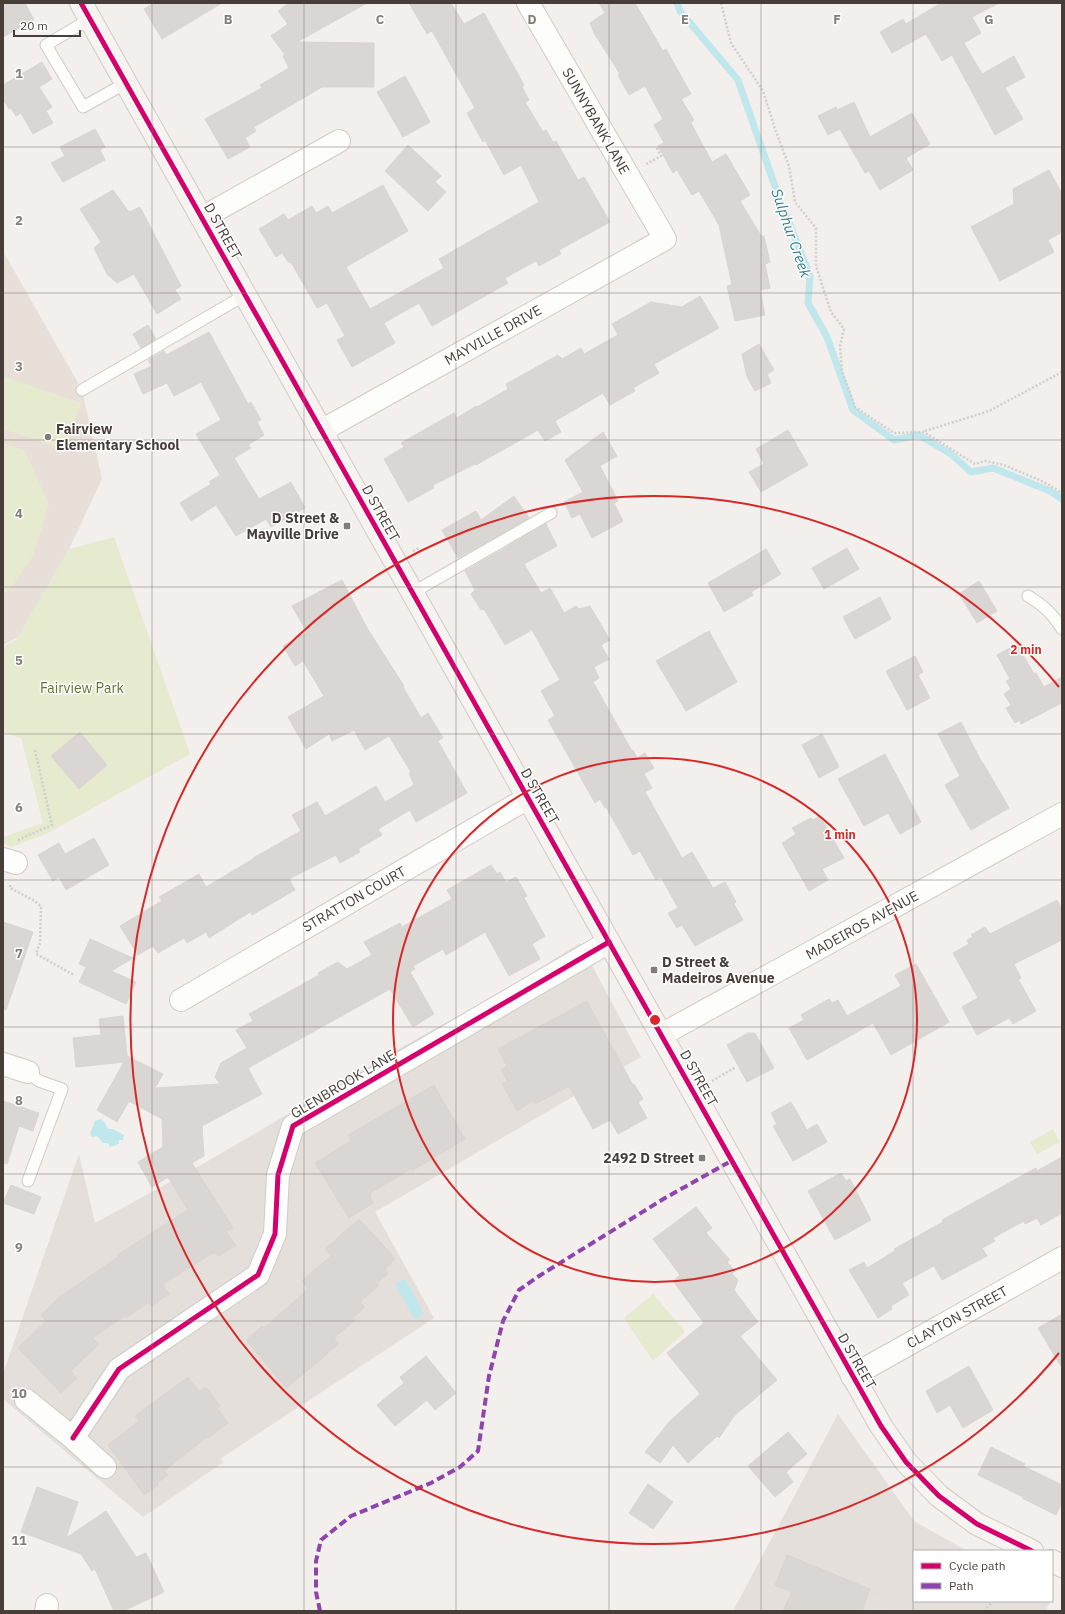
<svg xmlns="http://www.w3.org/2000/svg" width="1065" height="1614" font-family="'IBM Plex Sans',sans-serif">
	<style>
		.residential { fill: #e5dfdb }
		.education { fill: #e8dfd8 }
		.green { fill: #e6eace }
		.parking { fill: #e4e0dd }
		.water { fill: #c0e7ec }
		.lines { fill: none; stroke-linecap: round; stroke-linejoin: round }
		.stream { stroke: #c0e7ec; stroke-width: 7 }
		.building { fill: #dad6d3; stroke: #dad5d2 }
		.lane-casing { stroke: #cecbc8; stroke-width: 13 }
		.street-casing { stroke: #cecbc8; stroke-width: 24 }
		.secondary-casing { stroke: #d2cbc5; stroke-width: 24 }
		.path { stroke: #d2cecb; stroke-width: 2.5; stroke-dasharray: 2 2; stroke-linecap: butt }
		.lane { stroke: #fdfdfc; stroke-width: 11 }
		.street { stroke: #fdfdfc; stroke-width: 22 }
		.secondary { stroke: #f6f3f0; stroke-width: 22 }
		.quiet { stroke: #8e44ad; stroke-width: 4; stroke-dasharray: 8 4; stroke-linecap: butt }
		.cycleway-casing { stroke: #fff; stroke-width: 8 }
		.cycleway { stroke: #d6006c; stroke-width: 5 }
		.grid { fill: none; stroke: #847c78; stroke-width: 1; stroke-opacity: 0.55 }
		.ring { fill: none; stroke: #d62828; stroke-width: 2 }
		.poi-dot { fill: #847c78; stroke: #fff; stroke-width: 1.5 }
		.labels { text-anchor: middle; stroke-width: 3; stroke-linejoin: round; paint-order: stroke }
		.street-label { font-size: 14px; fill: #483e39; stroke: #fff }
		.poi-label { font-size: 14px; font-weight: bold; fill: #483e39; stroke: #fff; text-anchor: start }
		.park-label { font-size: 14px; fill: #5e762f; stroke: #fff }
		.water-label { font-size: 15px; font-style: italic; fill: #30808e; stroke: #fff }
		.grid-label { font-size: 13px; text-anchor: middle; font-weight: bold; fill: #847c78; stroke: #fff; stroke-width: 3; stroke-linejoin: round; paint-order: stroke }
		.centre { fill: #d62828; stroke: #fff; stroke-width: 2 }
		.ring-label { font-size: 12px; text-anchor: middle; font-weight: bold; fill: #d62828; stroke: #fff; stroke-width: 3; stroke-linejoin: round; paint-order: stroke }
	</style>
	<rect width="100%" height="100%" fill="#f2efec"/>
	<g class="residential">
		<polygon points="580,943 641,1057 375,1212 434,1318 220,1459 224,1462 143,1517 3,1399 3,1374 79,1154 95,1223 208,1161 409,1043 500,993"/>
		<polygon points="838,1414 914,1521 967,1551 914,1551 914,1601 1051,1601 1045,1611 733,1611"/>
	</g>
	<polygon class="education" points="3,251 82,390 102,479 69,549 18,637 3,645"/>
	<g class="green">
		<polygon points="3,376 81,403 65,450 3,429"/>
		<polygon points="3,443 25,451 49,504 33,556 12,587 3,595"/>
		<polygon points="114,537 190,754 46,834 11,847 3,843 3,837 43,823 21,738 3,732 3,647 16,640 69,549"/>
		<polygon points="1053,1129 1060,1142 1037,1154 1030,1142"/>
		<polygon points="653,1294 685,1332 653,1361 624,1318"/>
	</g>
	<polygon class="parking" points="874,1596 891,1604 887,1611 866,1611"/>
	<g class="water">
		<polygon points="101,1119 105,1123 108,1129 113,1129 124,1135 123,1140 119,1140 119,1144 110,1147 108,1143 103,1143 97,1136 92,1137 90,1134 95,1121"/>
		<polygon points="405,1279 424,1314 414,1319 395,1284"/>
	</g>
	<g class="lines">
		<polyline class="stream" points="677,3 680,11 738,80 776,189 810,276 808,303 827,337 853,410 894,440 919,435 951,454 971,472 993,468 1050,491 1062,499"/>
	</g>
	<g class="building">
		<polygon points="3,3 25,3 34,20 3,37"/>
		<polygon points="154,3 222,3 162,39 144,9"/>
		<polygon points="289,3 367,3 297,42 374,43 374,87 322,87 254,127 256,131 245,138 250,147 228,159 205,119 262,88 260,85 289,68 283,56 285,55 271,36 288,24 278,11"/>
		<polygon points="409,3 451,3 464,24 484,13 524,85 522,87 529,100 525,102 543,132 546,130 553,142 556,141 578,180 584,177 610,222 559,250 561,254 539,266 536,261 505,278 508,283 432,326 419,303 384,323 395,343 352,367 337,340 345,336 327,303 317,308 291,262 289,263 282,253 276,257 259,229 284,214 288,220 312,206 316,213 328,206 332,213 383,185 408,231 346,267 370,309 444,268 439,259 539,202 521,165 504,175 485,140 483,142 467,113 475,108 432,31 427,34"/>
		<polygon points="599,3 635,3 663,51 666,49 691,94 681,99 694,120 691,123 712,162 726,154 750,195 740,201 761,236 764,236 770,262 765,264 770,288 760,290 765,315 735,321 727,286 732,285 719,225 699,191 692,195 677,170 673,173 658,146 664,143 654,125 663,119 645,86 629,95 618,75 620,74 594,33 590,23 605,13"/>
		<polygon points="941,3 999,3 972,17 981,33 964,43 982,74 1014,56 1025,77 1005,88 1023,119 995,135 952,55 942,61 926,34 892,53 880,32 903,19 906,24"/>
		<polygon points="42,62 52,79 39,87 52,107 46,111 53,123 33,134 21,113 16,116 11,108 9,109 3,99 3,85"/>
		<polygon points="405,76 430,122 403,137 377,92"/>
		<polygon points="854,102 870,137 912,113 930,144 906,158 913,170 880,190 869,171 865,173 840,129 828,135 818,116 836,107 837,110"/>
		<polygon points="95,129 105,147 100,150 105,160 63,182 51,163 65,156 60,147"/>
		<polygon points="408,145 441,176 435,182 446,192 428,211 385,171"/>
		<polygon points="1049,170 1062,194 1062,232 1048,240 1054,252 1000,281 971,227 1014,204 1013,189"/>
		<polygon points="113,190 129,212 140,207 181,286 175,290 181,299 157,314 134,274 117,283 107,274 94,248 101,242 80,209"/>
		<polygon points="700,296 719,328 654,364 659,373 633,388 635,391 610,405 603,393 555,421 561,432 545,441 538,430 476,465 475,464 433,485 434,488 408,502 384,459 404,447 401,443 454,413 457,418 476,406 477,407 508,389 506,384 558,355 562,359 581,348 584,354 618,335 612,324 651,302 682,307"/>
		<polygon points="148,325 156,339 141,348 133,334"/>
		<polygon points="209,332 248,404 251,402 261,420 257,422 264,435 248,445 251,448 234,458 259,499 291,482 305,508 271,527 266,519 236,536 216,505 191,521 180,503 211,484 209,482 220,475 196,434 221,420 201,382 174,396 167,383 143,394 134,374 152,366 148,360 164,351 166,355"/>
		<polygon points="759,344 774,370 767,374 771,383 755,391 747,377 742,354"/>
		<polygon points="788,430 808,465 761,492 749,472 764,464 756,449"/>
		<polygon points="603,432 617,456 600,466 618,501 614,503 623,521 592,538 580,514 572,518 564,502 583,492 565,460"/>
		<polygon points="514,496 529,518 458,558 442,530 476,511 481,520"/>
		<polygon points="546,524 557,546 524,564 541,593 550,588 564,613 576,606 579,609 590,606 610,640 601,645 609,659 594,667 599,678 593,682 632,751 633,750 637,758 645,753 654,768 644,774 652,788 645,792 682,858 692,852 713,888 725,882 736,902 734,904 743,920 695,946 682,925 677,928 668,913 678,908 661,877 656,880 640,851 633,855 606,807 605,808 600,799 595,803 548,720 555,716 541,691 560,680 532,630 505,645 484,609 481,610 471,594 475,590 465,571"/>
		<polygon points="847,548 859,569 824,589 812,568"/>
		<polygon points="766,549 781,574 751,592 753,595 724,612 708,583"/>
		<polygon points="342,580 367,628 404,686 403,687 421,718 428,713 443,738 438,741 467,793 416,822 410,810 378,829 382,835 358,849 360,852 340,863 336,855 289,879 295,890 252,915 250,912 209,938 206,932 187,943 184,938 158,953 153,946 138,955 120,926 162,901 159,897 199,874 206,887 253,859 253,858 301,831 292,815 317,802 325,816 376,786 385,802 414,785 409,773 411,772 389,736 365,750 354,730 332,741 329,734 306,749 288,717 324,696 303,661 295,666 283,646 307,632 292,606"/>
		<polygon points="979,581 997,611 977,623 959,594"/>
		<polygon points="880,597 891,619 855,639 843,617"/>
		<polygon points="709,631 737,682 686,711 656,661"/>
		<polygon points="1017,644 1034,674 1036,673 1044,687 1062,677 1062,703 1021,724 1020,720 1015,723 1006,708 1011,705 1004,694 1011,689 1006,681 1010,679 997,655"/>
		<polygon points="915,656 923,672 918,675 930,698 907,710 886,671"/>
		<polygon points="961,722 982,763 983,763 1009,808 971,830 945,785 960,776 938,734"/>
		<polygon points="80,732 107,765 79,789 51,756"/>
		<polygon points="822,734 839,767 819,778 802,745"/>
		<polygon points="885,754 921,822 900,834 888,813 864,826 838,779"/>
		<polygon points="820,816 844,858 822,869 828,880 809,891 782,843 796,834 792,828 811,818 813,820"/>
		<polygon points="94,838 109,865 66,890 59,877 53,881 38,855 59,843 65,854"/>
		<polygon points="491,865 497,874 500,872 506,882 516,877 527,896 524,898 545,936 532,944 540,959 509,976 485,932 446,955 443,949 413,966 415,969 410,972 434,1014 413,1027 390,989 248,1068 262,1094 202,1126 204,1156 192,1163 233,1228 226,1231 236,1246 218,1256 215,1252 163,1284 169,1294 151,1306 149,1302 126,1318 124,1316 93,1338 99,1344 71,1371 77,1378 61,1393 18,1348 46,1321 41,1315 59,1297 118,1257 117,1255 188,1210 168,1177 152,1187 138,1162 163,1147 162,1119 129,1101 117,1122 97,1110 124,1062 76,1067 73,1038 101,1035 99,1019 123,1016 127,1056 163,1074 155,1088 220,1084 215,1077 221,1063 247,1048 236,1030 253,1021 249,1014 319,975 318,973 338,962 347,969 372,955 364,942 400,923 402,927 452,899 447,890"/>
		<polygon points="1057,900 1062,910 1062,940 1014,964 1021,978 1018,979 1036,1011 1013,1024 1009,1018 977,1035 962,1007 978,998 953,953 969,944 967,940 973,937 971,935 985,927 990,934"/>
		<polygon points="3,922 33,932 6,1010 3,1009"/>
		<polygon points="90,939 133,958 111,971 136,982 126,1004 79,982 86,967 79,964"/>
		<polygon points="916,964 949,1022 891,1055 873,1023 807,1060 789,1028 804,1020 801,1015 829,999 832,1003 838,1000 847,1016 901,986 895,975"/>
		<polygon points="587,1001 633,1085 634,1084 643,1099 638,1102 647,1118 618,1134 610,1120 593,1129 569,1086 535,1104 533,1101 517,1111 502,1084 507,1081 501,1070 507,1066 498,1049"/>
		<polygon points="748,1033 755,1033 774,1068 747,1082 727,1045"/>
		<polygon points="434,1085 465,1139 412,1171 411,1169 370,1193 371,1195 370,1197 373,1203 349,1218 315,1163 351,1141 348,1135"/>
		<polygon points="3,1101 39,1113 33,1131 19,1126 7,1164 3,1163"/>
		<polygon points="791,1102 807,1130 817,1124 827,1142 793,1161 773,1126 777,1124 771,1113"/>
		<polygon points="1062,1157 1062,1213 1041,1225 1037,1218 1025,1224 1024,1221 993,1238 995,1241 982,1248 987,1256 942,1280 934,1266 902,1283 909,1295 891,1306 892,1309 878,1318 849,1270 864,1262 867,1268 895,1251 894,1249 943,1222 942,1220 1036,1168 1037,1171"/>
		<polygon points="841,1173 846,1181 850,1179 871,1220 835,1240 808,1191"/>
		<polygon points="11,1185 41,1197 34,1214 3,1203"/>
		<polygon points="696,1207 712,1228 706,1233 730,1260 727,1262 735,1271 732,1274 738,1280 734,1290 758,1322 740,1336 777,1380 734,1416 719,1438 717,1436 688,1463 673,1445 660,1463 645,1452 670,1421 700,1394 667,1353 704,1323 673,1281 680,1275 653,1239"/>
		<polygon points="359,1219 395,1258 385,1270 388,1274 377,1283 379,1285 360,1302 365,1307 353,1318 355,1320 334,1338 339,1343 318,1362 286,1388 246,1340 262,1326 264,1328 308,1289 302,1281 331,1256 325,1249"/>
		<polygon points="1062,1314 1062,1368 1038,1328"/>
		<polygon points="426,1356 456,1393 435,1410 427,1400 395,1426 377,1405 404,1383 400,1377"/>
		<polygon points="969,1366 993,1410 963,1428 950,1405 937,1413 926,1391"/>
		<polygon points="188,1377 199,1392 206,1387 220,1406 217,1408 228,1423 208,1438 207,1437 164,1471 168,1475 157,1483 158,1485 144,1495 108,1445 139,1421 135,1416"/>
		<polygon points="788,1432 807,1454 786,1472 793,1482 775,1497 748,1466"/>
		<polygon points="991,1447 1025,1464 1023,1466 1062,1485 1062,1503 1056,1515 1022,1498 1023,1497 978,1475"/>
		<polygon points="648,1484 673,1502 653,1529 629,1513"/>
		<polygon points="37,1487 78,1502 66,1538 106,1511 136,1557 146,1553 164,1592 123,1611 114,1611 95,1569 92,1571 81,1554 21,1532"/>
		<polygon points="787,1555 870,1589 862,1611 783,1611 792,1592 775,1585"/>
	</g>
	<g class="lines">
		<g class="lane-casing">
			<g id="lane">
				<polyline points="90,19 46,45 83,107 126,83"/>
				<polyline points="82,390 245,295"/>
				<polyline points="412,593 551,513"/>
				<path d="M1028,596C1044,606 1052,613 1062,629"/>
				<polyline points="28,1072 39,1081 62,1089 28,1181"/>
			</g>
		</g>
		<g class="street-casing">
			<g id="street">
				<polyline points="202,218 339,141"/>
				<polyline points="321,431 665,239 528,3"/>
				<polyline points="3,859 16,863"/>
				<polyline points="181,1000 528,798"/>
				<polyline points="661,1035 1062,814"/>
				<polyline points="3,1064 28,1072"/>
				<polyline points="852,1376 1062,1258"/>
				<polyline points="26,1400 73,1438 105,1467"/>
				<polyline points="73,1438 119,1369 258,1275 275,1234 278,1175 293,1126 609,942"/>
				<polyline points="46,1611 47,1605"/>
			</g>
		</g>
		<g class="secondary-casing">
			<g id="secondary">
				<polyline points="81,3 881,1426 906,1462 939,1496 977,1524 1032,1551"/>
				<polyline points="1052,1561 1062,1566"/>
			</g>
		</g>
		<g class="path">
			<polyline points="721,3 731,43 763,91 775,129 789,166 795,202 816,228 816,266 831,312 844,329 840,346 842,371 855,407 894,433 924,432 975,464 985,461 1004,465 1044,482 1062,493"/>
			<polyline points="646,164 661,156 657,148"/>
			<polyline points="925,431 989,411 1062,372"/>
			<polyline points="413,551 419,548"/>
			<polyline points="18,840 52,825 35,750"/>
			<polyline points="10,885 10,888 33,900 41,906 40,943 36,954 74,975"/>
			<polyline points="712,1081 736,1067"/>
			<polyline points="984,1611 993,1601"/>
		</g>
		<use href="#lane" class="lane"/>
		<use href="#street" class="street"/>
		<use href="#secondary" class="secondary"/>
		<polyline class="quiet" points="320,1611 316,1592 316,1561 321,1540 351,1516 431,1483 460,1467 478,1451 489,1376 503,1321 519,1290 539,1276 665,1198 731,1161"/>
		<g class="cycleway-casing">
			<g id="cycleway">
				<polyline points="81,3 881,1426 906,1462 939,1496 977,1524 1032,1551"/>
				<polyline points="73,1438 119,1369 258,1275 275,1234 278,1175 293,1126 609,942"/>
			</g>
		</g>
		<use href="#cycleway" class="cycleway"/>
	</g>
	<path class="grid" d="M152,3V1611M304,3V1611M456,3V1611M609,3V1611M761,3V1611M913,3V1611M3,147H1062M3,293H1062M3,440H1062M3,587H1062M3,734H1062M3,880H1062M3,1027H1062M3,1174H1062M3,1321H1062M3,1467H1062"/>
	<g class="ring">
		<circle cx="655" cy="1020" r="262"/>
		<path d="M1059 1353A524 524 0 1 1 1059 687"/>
	</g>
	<g class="poi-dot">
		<circle cx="48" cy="437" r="4"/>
		<rect x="343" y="522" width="8" height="8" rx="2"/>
		<rect x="650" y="966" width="8" height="8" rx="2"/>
		<rect x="698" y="1154" width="8" height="8" rx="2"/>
	</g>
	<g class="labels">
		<g class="street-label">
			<text transform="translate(596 121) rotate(60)" y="5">SUNNYBANK LANE</text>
			<text transform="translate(223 231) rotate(61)" y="5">D STREET</text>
			<text transform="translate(493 335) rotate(-29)" y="5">MAYVILLE DRIVE</text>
			<text transform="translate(381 513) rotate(61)" y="5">D STREET</text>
			<text transform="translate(540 796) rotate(60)" y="5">D STREET</text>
			<text transform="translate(354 899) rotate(-30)" y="5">STRATTON COURT</text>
			<text transform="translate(862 925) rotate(-29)" y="5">MADEIROS AVENUE</text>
			<text transform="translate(699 1078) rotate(61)" y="5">D STREET</text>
			<text transform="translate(343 1084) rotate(-31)" y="5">GLENBROOK LANE</text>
			<text transform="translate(957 1317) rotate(-29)" y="5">CLAYTON STREET</text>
			<text transform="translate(857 1361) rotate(60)" y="5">D STREET</text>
		</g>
		<g class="poi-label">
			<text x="56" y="434">Fairview<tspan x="56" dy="16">Elementary School</tspan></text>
			<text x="339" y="523" text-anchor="end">D Street &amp;<tspan x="339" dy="16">Mayville Drive</tspan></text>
			<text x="662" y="967">D Street &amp;<tspan x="662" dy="16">Madeiros Avenue</tspan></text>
			<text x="694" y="1163" text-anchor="end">2492 D Street</text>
		</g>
		<g class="park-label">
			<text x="82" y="693">Fairview Park</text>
		</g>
		<g class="water-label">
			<text transform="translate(791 233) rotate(71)" y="5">Sulphur Creek</text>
		</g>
	</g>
	<g class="grid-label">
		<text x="228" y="24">B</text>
		<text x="380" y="24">C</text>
		<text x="532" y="24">D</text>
		<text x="685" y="24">E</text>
		<text x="837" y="24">F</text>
		<text x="989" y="24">G</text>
		<text x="19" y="78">1</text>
		<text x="19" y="225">2</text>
		<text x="19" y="371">3</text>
		<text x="19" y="518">4</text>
		<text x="19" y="665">5</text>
		<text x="19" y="812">6</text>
		<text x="19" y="958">7</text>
		<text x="19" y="1105">8</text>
		<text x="19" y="1252">9</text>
		<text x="19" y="1398">10</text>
		<text x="19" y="1545">11</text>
	</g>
	<circle cx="655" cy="1020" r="6" class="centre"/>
	<g class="ring-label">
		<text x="1026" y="654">2 min</text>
		<text x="840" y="839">1 min</text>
	</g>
	<rect width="1065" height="1614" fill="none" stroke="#483e39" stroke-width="8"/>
	<rect x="913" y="1550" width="140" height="52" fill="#ffffff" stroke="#b6b2b0"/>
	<rect x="921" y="1563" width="20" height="6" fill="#d6006c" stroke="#b6b2b0"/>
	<text x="949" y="1570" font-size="12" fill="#483e39">Cycle path</text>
	<rect x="921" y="1583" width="20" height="6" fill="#8e44ad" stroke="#b6b2b0"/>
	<text x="949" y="1590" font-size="12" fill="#483e39">Path</text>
	<path d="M14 30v6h66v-6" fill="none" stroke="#483e39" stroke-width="2"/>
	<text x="20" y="30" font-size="12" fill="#483e39" stroke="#ffffff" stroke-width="3" paint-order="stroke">20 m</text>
</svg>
